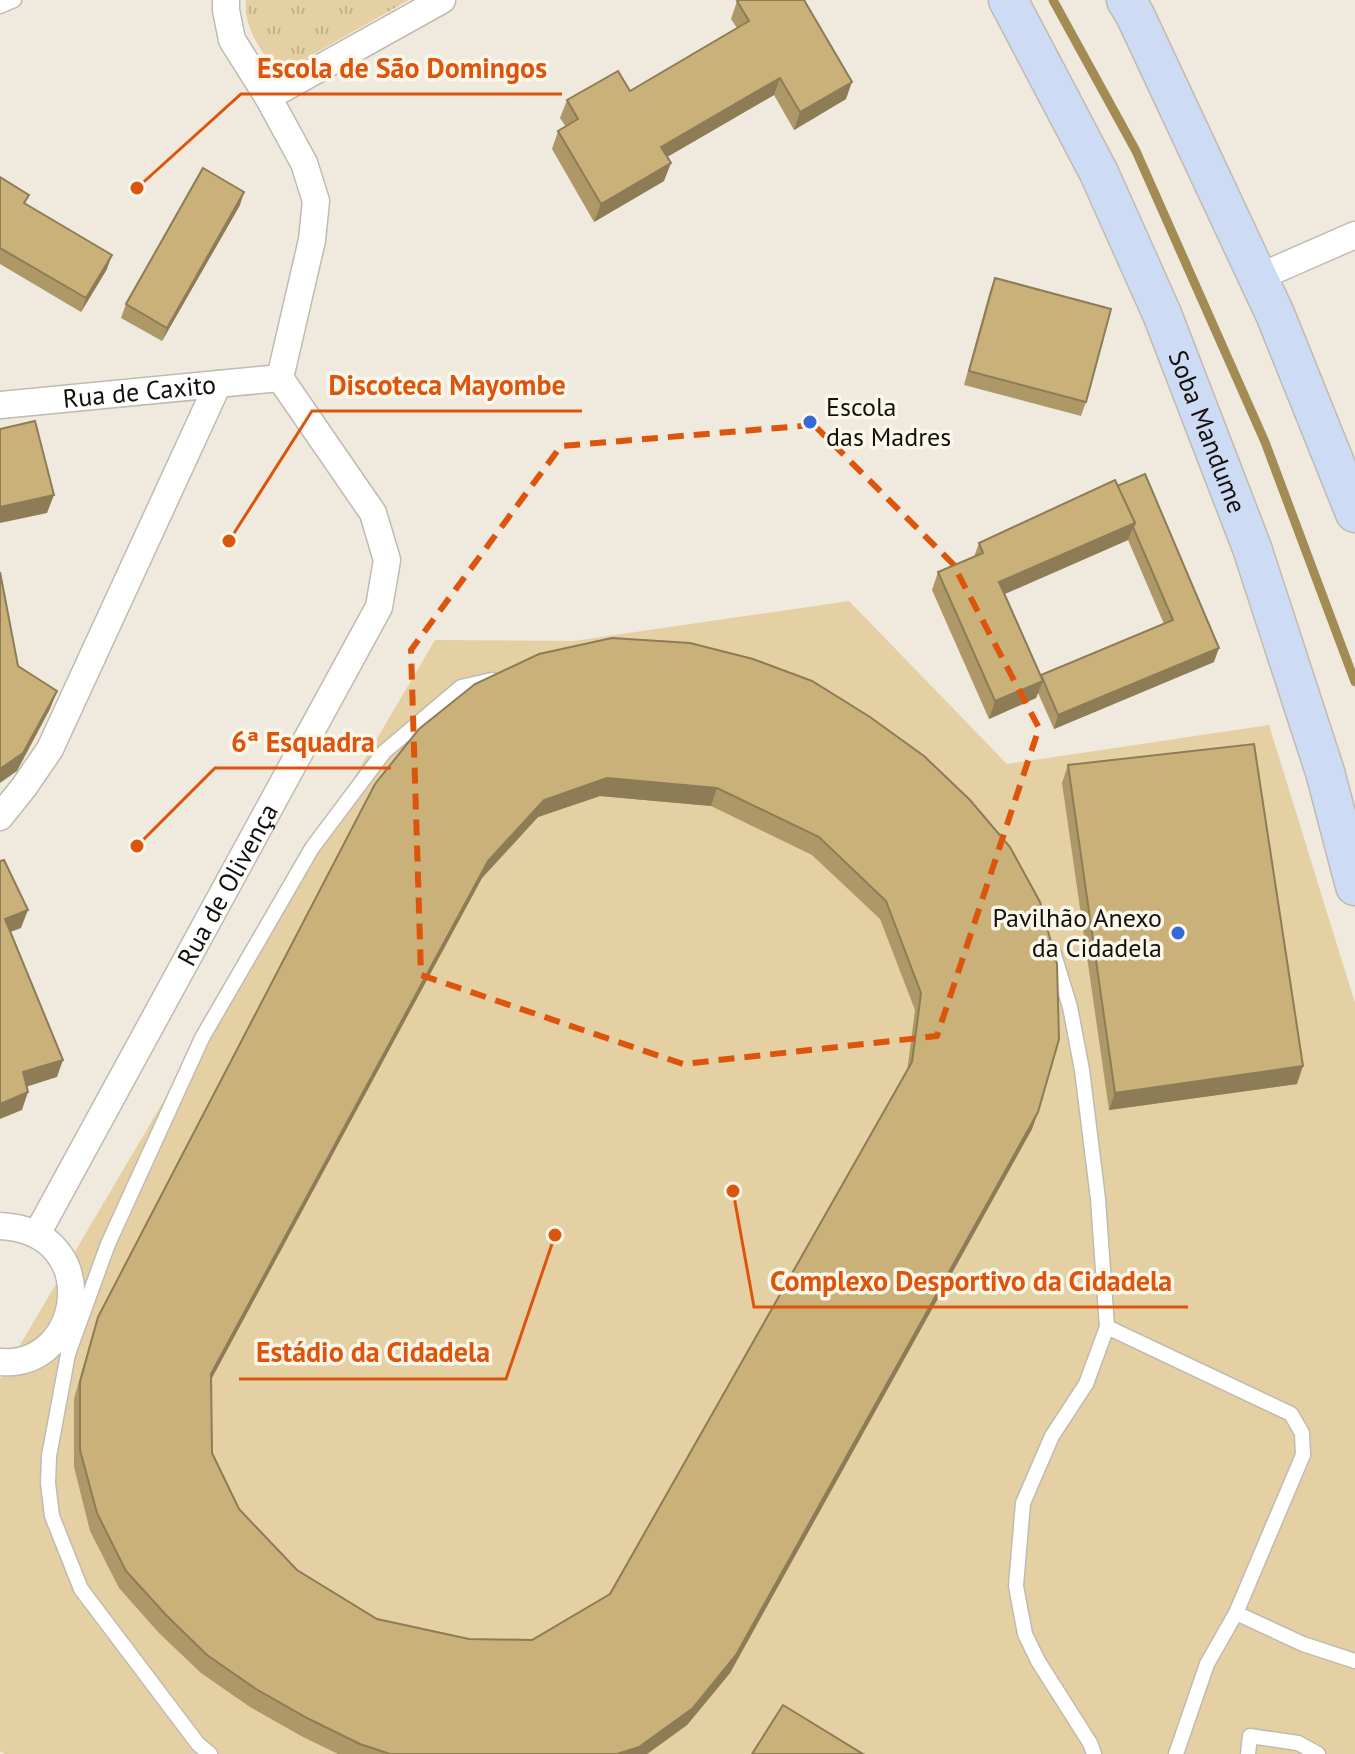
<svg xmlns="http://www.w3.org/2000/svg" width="1355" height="1754" font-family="'PT Sans',sans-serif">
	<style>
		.park { fill: url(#park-tufts) }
		.garden { fill: #e5d0a3 }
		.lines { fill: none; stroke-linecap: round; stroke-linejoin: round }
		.stream { stroke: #a38b54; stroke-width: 9 }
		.lane-casing { stroke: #c0bbb0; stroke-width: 17 }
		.street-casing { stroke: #c0bbb0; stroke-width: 29 }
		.secondary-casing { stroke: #c0bbb0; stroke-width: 41 }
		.lane { stroke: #fff; stroke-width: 14 }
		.street { stroke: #fff; stroke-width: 26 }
		.secondary { stroke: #cedbf4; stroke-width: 38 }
		.wall { fill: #ae9868; fill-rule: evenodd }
		.shaded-wall { fill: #8d7c55 }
		.building { fill: #cab179; stroke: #8d7c55; stroke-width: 2; fill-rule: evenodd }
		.marked { fill: none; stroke: #dd550c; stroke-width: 6; stroke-dasharray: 16 10; stroke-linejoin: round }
		.poi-dot { fill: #336ad8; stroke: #fcf7eb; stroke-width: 3 }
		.labels { text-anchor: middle; stroke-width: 7; stroke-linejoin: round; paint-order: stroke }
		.street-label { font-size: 26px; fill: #13110d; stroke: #fcf7eb }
		.poi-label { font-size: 26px; fill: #13110d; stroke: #fcf7eb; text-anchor: start }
		.leader { fill: none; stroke: #dd550c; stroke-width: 3 }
		.callout-dot { fill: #dd550c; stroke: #fcf7eb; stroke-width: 3 }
		.callout-label { font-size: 28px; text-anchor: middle; font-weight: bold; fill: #dd550c; stroke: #fcf7eb; stroke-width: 7; stroke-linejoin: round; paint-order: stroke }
	</style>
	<defs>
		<pattern id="park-tufts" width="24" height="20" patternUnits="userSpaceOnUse" patternTransform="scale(2)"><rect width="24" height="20" fill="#e5d0a3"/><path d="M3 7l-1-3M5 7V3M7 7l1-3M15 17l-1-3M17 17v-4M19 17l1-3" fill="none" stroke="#c4b28b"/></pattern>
	</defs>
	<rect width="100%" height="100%" fill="#efe9de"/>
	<path class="park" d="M246,0H409L278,74C263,53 243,28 246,0Z"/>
	<polygon class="garden" points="849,601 1007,764 1269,725 1355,1003 1355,1754 5,1754 0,1751 0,1379 435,640 574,641"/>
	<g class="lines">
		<polyline class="stream" points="1053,0 1136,151 1265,442 1355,682"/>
		<g class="lane-casing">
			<g id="lane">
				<polyline points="0,6 14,0"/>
				<polyline points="1052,948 1070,1007 1082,1070 1098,1199 1107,1327"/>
				<polyline points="1236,1613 1303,1644 1355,1661"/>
				<polyline points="210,1754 198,1744 81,1589 52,1516 48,1483 49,1456 68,1354 108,1244 202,1038 312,848 384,752 461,687 492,680"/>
				<polyline points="1094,1754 1090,1743 1038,1661 1025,1634 1016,1586 1023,1503 1052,1436 1086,1384 1107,1327 1291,1414 1302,1433 1303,1455 1236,1613 1207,1664 1176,1754"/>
				<polyline points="1248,1754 1250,1736 1298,1743 1318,1754"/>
			</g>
		</g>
		<g class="street-casing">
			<g id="street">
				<polyline points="268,97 442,0"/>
				<polyline points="1259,277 1355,235"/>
				<path id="s1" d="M0,405L280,378"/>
				<polyline points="0,817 24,787 50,749 218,384"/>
				<path d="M0,1226C105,1231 84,1369 0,1362"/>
				<path id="s2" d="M37,1234L379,607L387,560L373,513L280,378L312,240L316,201L304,163L268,97L232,40L226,10V0"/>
			</g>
		</g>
		<g class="secondary-casing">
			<g id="secondary">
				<path id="s3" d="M1008,0L1099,173L1162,314L1252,548L1325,772L1355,886"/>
				<polyline points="1126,0 1135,15 1275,314 1355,513"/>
			</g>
		</g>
		<use href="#lane" class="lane"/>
		<use href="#street" class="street"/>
		<use href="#secondary" class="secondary"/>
	</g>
	<g class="wall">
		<polygon points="737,1 846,99 794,130 774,95 667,157 664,181 594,222 552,149 558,131 566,127 560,118 567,100 630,91 737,28 731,19"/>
		<polygon points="0,177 26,204 107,269 81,312 0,264"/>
		<polygon points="240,205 162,341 121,318 126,304"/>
		<polygon points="995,278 1086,402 1081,416 964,385 990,291"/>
		<path d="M1115,480L1214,662L1054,729L1038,693L1036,698L989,719L932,590L938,572L974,557L979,543ZM1128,540L1164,624L1041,676L1005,594Z"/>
		<path d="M753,659L1038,1112L1032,1129L730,1673L687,1725L647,1754H338L303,1737L250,1707L201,1673L159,1633L119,1588L90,1531L74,1467V1399L92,1335L98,1317L375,784ZM600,796L711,806L812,855L880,919L915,1010L907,1072L610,1594L532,1640L469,1639L377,1619L297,1570L239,1509L212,1453L211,1379L482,878L538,817Z"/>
		<polygon points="1068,765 1297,1084 1109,1110 1062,783"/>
	</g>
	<g class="shaded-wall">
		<polygon points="780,78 774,95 655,164 661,147"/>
		<polygon points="852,82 846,99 794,130 800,112"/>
		<polygon points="671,163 664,181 594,222 601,204"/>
		<polygon points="244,192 240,205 162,341 167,328"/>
		<polygon points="112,255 107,269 81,312 86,298"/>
		<polygon points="54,495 47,513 0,523 0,507"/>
		<polygon points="1135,523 1128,540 993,599 999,582"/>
		<polygon points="1219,648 1214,662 1054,729 1058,715"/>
		<polygon points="1043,681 1036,698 989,719 995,701"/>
		<polygon points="57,691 50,709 17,771 0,783 0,769"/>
		<polygon points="607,778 717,788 711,806 600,796 538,817 482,878 205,1391 211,1374 488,861 544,800"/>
		<polygon points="28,910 21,928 0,936 5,919"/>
		<polygon points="63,1060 57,1077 16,1090 23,1072"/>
		<polygon points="1303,1066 1297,1084 1109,1110 1115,1093"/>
		<polygon points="28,1092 22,1110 0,1119 0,1104"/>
		<polygon points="1038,1112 1032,1129 730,1673 687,1725 647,1754 617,1754"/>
	</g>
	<g class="building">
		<polygon points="739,0 804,0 852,82 800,112 780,78 661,147 671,163 601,204 558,131 578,119 567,100 618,71 630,91 749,21 737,1"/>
		<polygon points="203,168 244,192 167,328 126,304"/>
		<polygon points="0,177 29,195 24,203 112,255 86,298 0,248"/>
		<polygon points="995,278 1111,309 1086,402 969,371"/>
		<polygon points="35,421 54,495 0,507 0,429"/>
		<polygon points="1145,474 1219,648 1058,715 1041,675 1173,620 1133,527 1135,523 1117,486"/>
		<polygon points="1115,480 1135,523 999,582 1043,681 995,701 938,572 983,553 979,543"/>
		<polygon points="0,572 18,666 57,691 23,753 0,769"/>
		<path d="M612,638L690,643L753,659L812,681L870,717L924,756L970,800L1010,847L1040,902L1057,964L1059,1039L1038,1112L736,1655L693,1708L639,1747L617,1754H390L360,1744L309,1719L256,1689L207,1655L166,1615L126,1571L97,1513L80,1450V1382L98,1317L375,784L419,729L475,684L539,654ZM607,778L717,788L819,837L886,901L921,993L912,1062L610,1594L532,1640L469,1639L377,1619L297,1570L239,1509L212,1453L211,1374L488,861L544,800Z"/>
		<polygon points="1254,744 1303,1066 1115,1093 1068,765"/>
		<polygon points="4,860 28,910 5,919 63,1060 23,1072 28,1092 0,1104 0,861"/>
		<polygon points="783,1705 863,1754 752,1754"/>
	</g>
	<path class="marked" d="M814,425L953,564L1039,728L937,1036L683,1064L421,975L411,650L561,446Z"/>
	<g class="poi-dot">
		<circle cx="810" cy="422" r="8"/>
		<circle cx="1178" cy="933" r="8"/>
	</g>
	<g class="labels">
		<g class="street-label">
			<text dy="9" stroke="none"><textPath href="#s1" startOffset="140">Rua de Caxito</textPath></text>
			<text dy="9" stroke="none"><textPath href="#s3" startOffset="476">Soba Mandume</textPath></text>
			<text dy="9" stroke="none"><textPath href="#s2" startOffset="398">Rua de Olivença</textPath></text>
		</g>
		<g class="poi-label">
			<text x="826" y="416">Escola<tspan x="826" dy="30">das Madres</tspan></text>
			<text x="1162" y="927" text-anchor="end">Pavilhão Anexo<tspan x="1162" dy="30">da Cidadela</tspan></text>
		</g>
	</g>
	<path class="leader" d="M137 188L241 94H562M229 541L312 411H582M137 846L215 768H391M733 1191L754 1307H1188M555 1235L506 1379H239"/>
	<g class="callout-dot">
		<circle cx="137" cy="188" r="8"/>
		<circle cx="229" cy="541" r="8"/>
		<circle cx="137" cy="846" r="8"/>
		<circle cx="733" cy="1191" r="8"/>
		<circle cx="555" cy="1235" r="8"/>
	</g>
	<g class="callout-label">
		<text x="402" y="78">Escola de São Domingos</text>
		<text x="447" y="395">Discoteca Mayombe</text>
		<text x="303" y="752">6ª Esquadra</text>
		<text x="971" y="1291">Complexo Desportivo da Cidadela</text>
		<text x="373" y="1362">Estádio da Cidadela</text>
	</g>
</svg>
